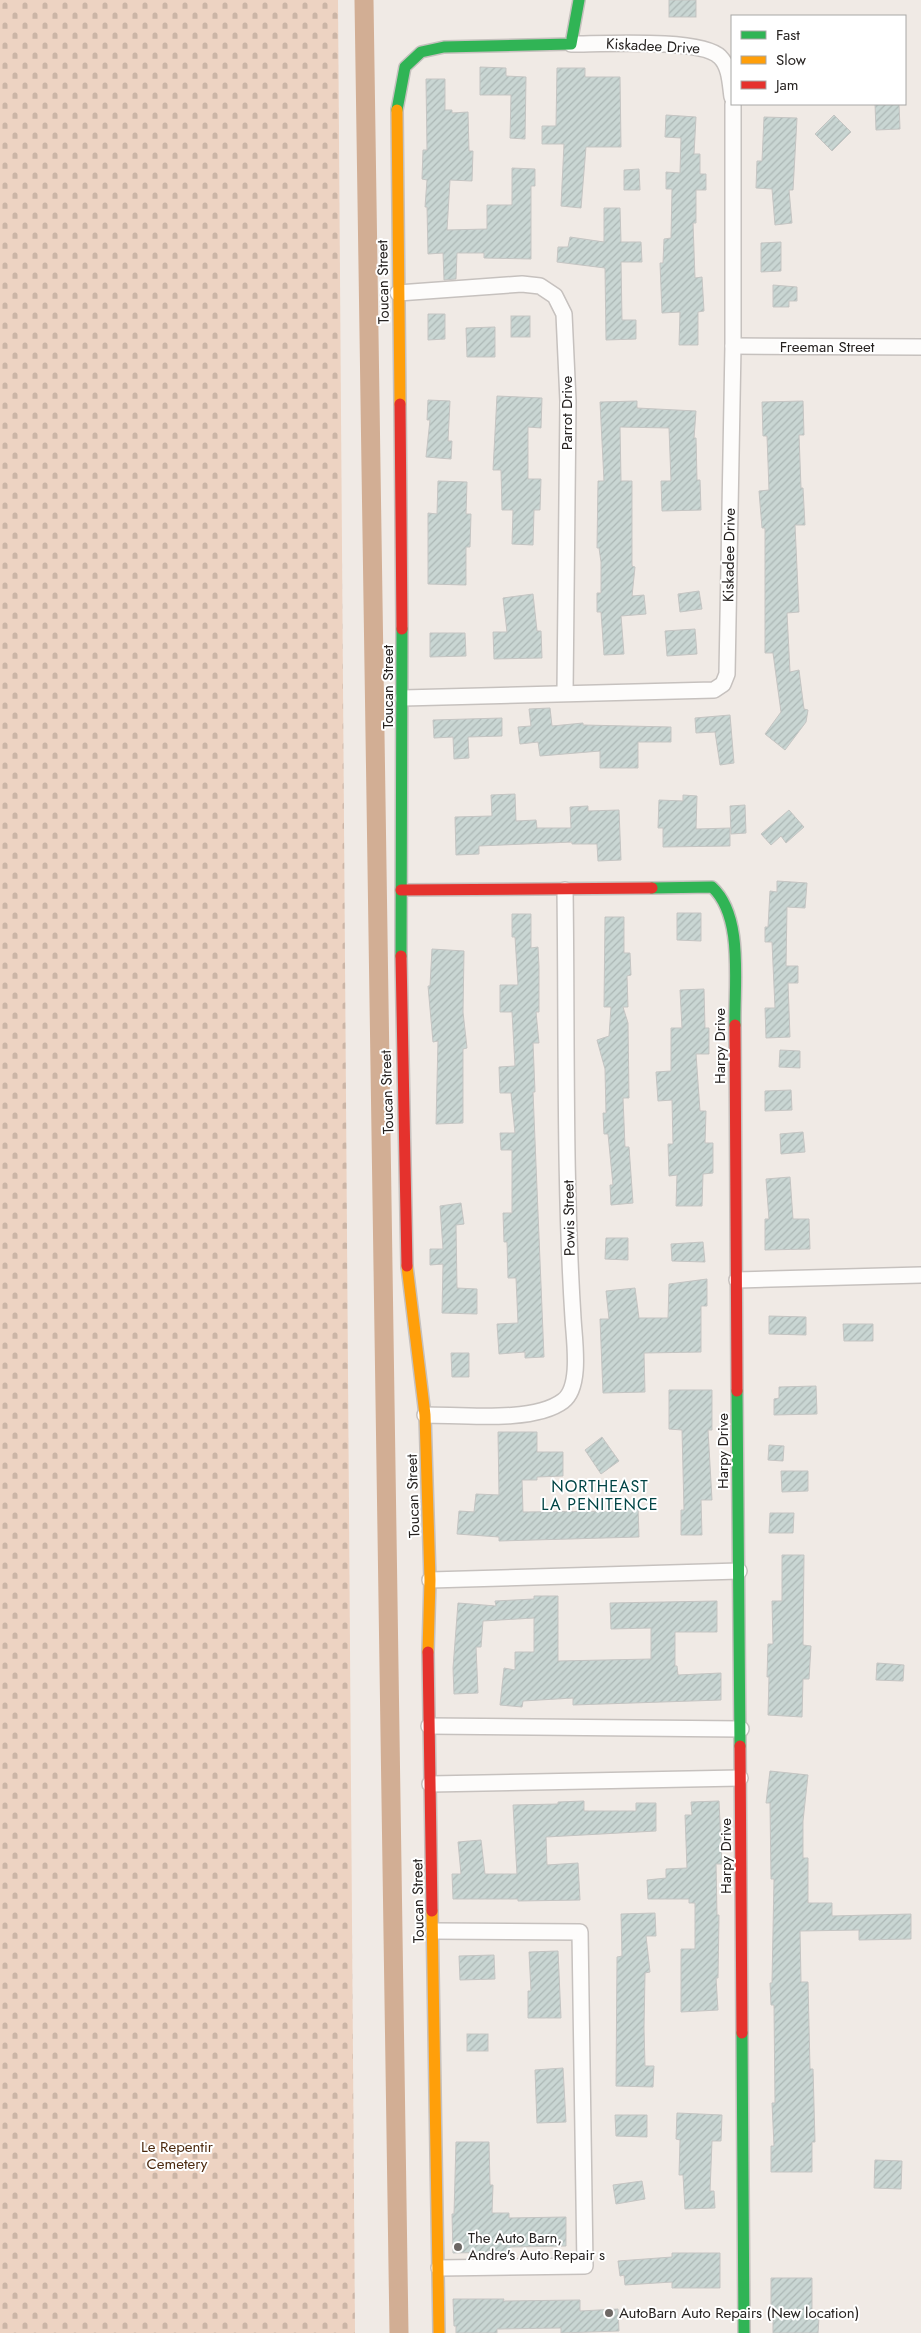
<svg xmlns="http://www.w3.org/2000/svg" width="921" height="2333" font-family="Jost,sans-serif">
	<style>
		.cemetery { fill: url(#cemetery-stones) }
		.lines { fill: none; stroke-linecap: round; stroke-linejoin: round }
		.canal { stroke: #d2ae94; stroke-width: 19 }
		.building { fill: url(#building-hatch); stroke: #c5c5c3 }
		.street-casing { stroke: #c6c1be; stroke-width: 18 }
		.fast-casing { stroke: #c6c1be; stroke-width: 14 }
		.slow-casing { stroke: #c6c1be; stroke-width: 14 }
		.jam-casing { stroke: #c6c1be; stroke-width: 14 }
		.street { stroke: #fdfcfb; stroke-width: 15 }
		.fast { stroke: #30b455; stroke-width: 11 }
		.slow { stroke: #ff9f0a; stroke-width: 11 }
		.jam { stroke: #e5322d; stroke-width: 11 }
		.poi-dot { fill: #6d6865; stroke: #fff; stroke-width: 2 }
		.labels { text-anchor: middle; stroke-width: 4; stroke-linejoin: round; paint-order: stroke }
		.street-label { font-size: 15px; fill: #262220; stroke: #fff }
		.park-label { font-size: 15px; fill: #4c2a0f; stroke: #fff }
		.poi-label { font-size: 15px; fill: #262220; stroke: #fff; text-anchor: start }
		.neighbourhood-label { font-size: 16px; letter-spacing: 1px; fill: #004445; stroke: #fff }
	</style>
	<defs>
		<pattern id="cemetery-stones" width="16" height="16" patternUnits="userSpaceOnUse" patternTransform="scale(1.25)"><rect width="16" height="16" fill="#edd3c2"/><path d="M2 7V4a2 2 0 0 1 4 0v3zM10 15v-3a2 2 0 0 1 4 0v3z" fill="#cbb5a6"/></pattern>
		<pattern id="building-hatch" width="6" height="6" patternUnits="userSpaceOnUse" patternTransform="scale(1.25)"><rect width="6" height="6" fill="#c9d6d3"/><path d="M-1 1l2-2M0 6l6-6M5 7l2-2" fill="none" stroke="#acb7b5"/></pattern>
	</defs>
	<rect width="100%" height="100%" fill="#f0eae5"/>
	<polygon class="cemetery" points="0,0 338,0 355,2333 0,2333"/>
	<g class="lines">
		<polyline class="canal" points="364,0 399,2333"/>
	</g>
	<g class="building">
		<rect x="669" y="0" width="27" height="17"/>
		<polygon points="480,67 506,68 506,76 526,77 525,139 510,138 511,95 480,95"/>
		<polygon points="557,68 585,68 585,77 620,77 621,147 586,147 581,208 561,206 564,144 542,144 542,126 556,126"/>
		<polygon points="426,79 445,79 445,110 452,110 452,113 468,112 469,151 473,151 472,181 450,180 447,230 487,229 487,205 512,205 512,168 535,169 535,186 531,186 531,259 484,258 484,253 457,253 456,279 444,280 443,253 428,254 427,207 425,207 427,180 422,179 423,150 427,150"/>
		<polygon points="875,104 899,104 900,129 876,130"/>
		<polygon points="666,115 696,117 694,154 700,154 700,174 706,174 706,190 696,190 696,223 693,223 695,278 702,277 704,311 698,312 698,345 679,345 680,312 662,313 660,263 663,263 664,239 671,238 672,189 666,189 666,172 680,173 681,138 665,137"/>
		<polygon points="834,115 851,132 832,151 815,134"/>
		<polygon points="764,117 797,118 793,190 789,190 792,223 775,225 772,189 756,188 757,161 762,161"/>
		<polygon points="639,169 640,190 624,190 624,170"/>
		<polygon points="604,208 620,208 621,242 641,242 642,262 621,262 622,320 636,320 636,339 606,340 605,268 557,262 558,247 568,247 570,237 604,242"/>
		<polygon points="781,242 781,271 761,272 761,243"/>
		<polygon points="773,285 797,287 797,301 789,301 789,307 773,307"/>
		<polygon points="428,314 445,314 445,339 428,340"/>
		<rect x="511" y="316" width="19" height="21"/>
		<polygon points="495,327 495,357 467,357 466,328"/>
		<polygon points="497,396 542,398 541,428 528,427 528,479 541,479 540,510 534,510 533,545 512,544 513,510 502,510 501,470 493,470"/>
		<polygon points="428,400 450,401 448,441 452,441 451,459 426,457 430,420 427,420"/>
		<polygon points="637,401 637,408 696,411 694,438 696,438 697,480 700,480 701,510 662,511 661,481 671,481 669,428 620,427 621,481 632,481 632,566 635,567 632,596 644,595 646,614 621,616 624,654 604,655 601,612 597,612 597,593 601,593 601,562 599,548 597,548 598,481 604,481 600,402"/>
		<polygon points="803,401 804,435 799,435 801,488 803,488 805,525 795,525 799,612 787,613 790,672 799,670 804,709 808,710 806,722 785,750 765,734 781,712 773,653 765,653 765,528 762,528 759,491 769,490 767,436 763,436 762,402"/>
		<polygon points="438,481 467,482 466,514 471,514 470,547 466,547 466,585 428,584 428,513 437,514"/>
		<polygon points="699,591 702,609 680,612 678,594"/>
		<polygon points="533,594 537,631 541,631 542,658 494,659 493,632 507,632 503,598"/>
		<polygon points="695,629 697,654 667,656 665,631"/>
		<polygon points="430,633 465,633 466,656 430,657"/>
		<polygon points="550,708 552,726 583,723 583,725 671,727 671,742 638,742 638,768 600,768 600,751 540,756 538,742 520,744 518,727 531,726 529,709"/>
		<polygon points="730,715 734,763 720,765 715,732 696,733 695,718"/>
		<polygon points="502,718 502,736 468,737 469,758 454,759 453,737 434,738 433,720"/>
		<polygon points="515,794 516,821 536,820 537,828 571,828 570,807 588,806 588,811 619,810 621,860 598,861 597,844 572,844 572,842 479,846 479,854 456,855 455,817 492,816 491,795"/>
		<polygon points="683,795 697,796 696,829 730,828 730,846 663,847 663,828 658,828 659,800 683,801"/>
		<polygon points="745,805 746,833 731,834 730,806"/>
		<polygon points="789,810 804,827 786,843 781,836 771,845 761,834"/>
		<polygon points="777,881 807,883 805,908 787,907 786,966 798,966 798,983 788,983 790,1037 766,1038 765,1008 775,1008 772,942 765,942 765,927 768,927 770,891 777,892"/>
		<polygon points="677,913 701,913 701,941 677,940"/>
		<polygon points="512,914 531,914 531,948 538,947 539,967 539,1012 536,1012 539,1043 533,1043 535,1092 533,1092 544,1357 525,1358 525,1352 499,1354 497,1324 518,1323 516,1278 508,1278 507,1242 504,1242 503,1213 512,1213 512,1150 501,1150 500,1133 515,1133 511,1093 500,1093 499,1067 515,1066 512,1012 500,1012 500,985 518,985 515,937 512,937"/>
		<polygon points="605,917 624,917 624,953 630,953 631,975 627,976 628,1007 623,1007 628,1023 629,1098 623,1098 625,1147 629,1147 633,1203 611,1205 610,1185 613,1185 608,1134 604,1134 603,1113 606,1113 605,1069 597,1040 609,1036 611,1007 604,1007"/>
		<polygon points="432,949 464,951 463,1012 467,1048 463,1049 463,1123 436,1124 438,1041 433,1042 428,986 430,986"/>
		<polygon points="704,989 705,1028 709,1028 709,1054 696,1054 700,1111 706,1111 705,1143 713,1143 713,1173 703,1174 702,1206 676,1206 677,1175 669,1176 668,1144 673,1144 672,1100 658,1101 656,1072 671,1071 671,1028 682,1028 680,990"/>
		<polygon points="780,1050 800,1051 800,1068 779,1067"/>
		<polygon points="791,1090 792,1110 765,1111 765,1091"/>
		<polygon points="803,1132 805,1152 781,1154 780,1134"/>
		<polygon points="790,1177 793,1219 809,1219 810,1249 765,1250 765,1219 769,1219 766,1179"/>
		<polygon points="461,1203 464,1224 456,1225 457,1288 477,1289 477,1314 442,1313 443,1264 430,1265 430,1249 443,1249 440,1206"/>
		<polygon points="606,1238 628,1238 628,1260 605,1259"/>
		<polygon points="703,1242 705,1262 672,1261 671,1244"/>
		<polygon points="707,1279 707,1306 701,1306 701,1352 644,1353 645,1392 603,1393 600,1319 609,1319 606,1291 635,1288 639,1318 668,1318 669,1284"/>
		<polygon points="769,1316 806,1317 806,1335 769,1334"/>
		<polygon points="843,1324 873,1324 873,1341 844,1341"/>
		<polygon points="451,1353 469,1353 469,1377 452,1377"/>
		<polygon points="816,1386 817,1414 774,1415 774,1399 779,1398 779,1387"/>
		<polygon points="669,1390 712,1390 712,1430 708,1430 712,1500 701,1500 702,1535 681,1535 681,1510 684,1510 682,1430 669,1429"/>
		<polygon points="498,1432 537,1432 537,1452 563,1452 563,1476 537,1477 537,1480 522,1480 523,1512 620,1511 620,1506 638,1506 639,1537 499,1541 499,1537 457,1534 459,1511 474,1512 476,1494 499,1495"/>
		<polygon points="602,1437 619,1461 601,1474 585,1450"/>
		<polygon points="769,1445 784,1446 783,1461 768,1460"/>
		<polygon points="781,1471 808,1471 808,1491 782,1492"/>
		<polygon points="770,1513 794,1513 793,1533 769,1533"/>
		<polygon points="782,1555 804,1555 803,1645 811,1646 809,1679 803,1679 802,1717 768,1715 769,1677 767,1677 768,1644 773,1644 772,1601 782,1601"/>
		<polygon points="534,1596 558,1596 558,1661 651,1659 651,1628 611,1629 610,1603 717,1601 717,1632 675,1632 675,1666 677,1666 678,1675 721,1673 721,1700 573,1705 573,1698 523,1701 522,1707 500,1705 504,1668 515,1670 515,1652 534,1652 534,1618 483,1621 481,1647 476,1647 478,1693 454,1694 453,1668 458,1603 496,1606 495,1601 534,1599"/>
		<polygon points="877,1663 904,1665 903,1681 876,1680"/>
		<polygon points="770,1771 808,1775 803,1821 803,1858 808,1858 808,1903 832,1903 832,1916 911,1914 911,1939 859,1940 859,1930 800,1931 801,1982 808,1982 810,2069 813,2069 815,2142 812,2142 812,2172 771,2172 771,2146 774,2146 772,2103 775,2103 774,2005 771,2005 770,1983 772,1983 774,1879 771,1879 770,1803 766,1803"/>
		<polygon points="584,1801 584,1811 636,1811 636,1803 656,1803 656,1831 546,1837 547,1865 578,1863 580,1900 518,1901 518,1899 453,1899 452,1874 461,1874 458,1842 481,1840 485,1874 517,1874 513,1805 558,1804 558,1802"/>
		<polygon points="719,1801 722,1864 716,1864 717,1915 719,1915 718,1978 716,1978 718,2010 681,2012 681,1949 695,1949 695,1903 689,1903 689,1899 648,1899 647,1880 666,1878 666,1869 687,1868 685,1815 692,1815 691,1802"/>
		<polygon points="655,1913 656,1936 646,1936 650,1972 645,1973 644,2028 645,2066 654,2066 653,2087 616,2086 617,1957 622,1956 621,1914"/>
		<polygon points="558,1951 561,2018 528,2018 528,1991 531,1991 529,1952"/>
		<polygon points="494,1955 495,1979 460,1980 459,1956"/>
		<rect x="467" y="2034" width="21" height="17"/>
		<polygon points="563,2068 566,2122 537,2123 535,2070"/>
		<polygon points="677,2113 722,2115 721,2141 712,2141 710,2191 714,2191 715,2208 685,2209 683,2175 679,2175 680,2140 676,2139"/>
		<polygon points="615,2115 647,2115 647,2137 616,2136"/>
		<polygon points="456,2142 489,2142 490,2185 493,2185 492,2213 509,2213 509,2218 566,2217 566,2246 510,2247 510,2252 453,2253 452,2214 454,2214"/>
		<polygon points="875,2160 902,2161 901,2189 874,2188"/>
		<polygon points="642,2181 645,2199 616,2204 613,2185"/>
		<polygon points="672,2253 720,2253 720,2288 672,2288 672,2282 625,2285 624,2275 620,2276 618,2261 672,2257"/>
		<polygon points="771,2278 812,2278 812,2318 819,2318 818,2333 773,2333 773,2315 771,2315"/>
		<polygon points="453,2299 504,2299 503,2301 580,2300 580,2311 618,2309 619,2331 561,2333 561,2328 497,2329 497,2333 456,2333 456,2326 454,2326"/>
	</g>
	<g class="lines">
		<g class="street-casing">
			<g id="street">
				<path d="M571,44C601,44 702,38 720,57C730,67 730,83 732,97"/>
				<polyline points="398,293 522,284 540,286 555,296 564,314 568,401 565,693"/>
				<polyline points="733,346 921,347"/>
				<polyline points="403,698 714,690 723,684 727,674 733,346 733,104"/>
				<polyline points="737,1280 921,1275"/>
				<path d="M425,1415C462,1415 534,1423 563,1401C582,1387 574,1339 573,1318C564,1176 567,1033 565,890"/>
				<polyline points="430,1580 739,1571"/>
				<polyline points="429,1726 741,1729"/>
				<polyline points="430,1784 740,1778"/>
				<polyline points="434,1931 580,1932 585,2266 439,2268"/>
			</g>
		</g>
		<g class="fast-casing">
			<g id="fast">
				<polyline points="397,110 405,67 421,52 444,47 571,44 579,0"/>
				<path d="M652,888L712,887C744,916 734,984 735,1025"/>
				<polyline points="401,956 402,629"/>
				<polyline points="737,1391 740,1746"/>
				<polyline points="742,2033 744,2333"/>
			</g>
		</g>
		<g class="slow-casing">
			<g id="slow">
				<polyline points="397,110 400,404"/>
				<polyline points="407,1266 425,1415 430,1580 428,1652"/>
				<polyline points="432,1911 439,2333"/>
			</g>
		</g>
		<g class="jam-casing">
			<g id="jam">
				<polyline points="400,404 402,629"/>
				<polyline points="401,890 652,888"/>
				<polyline points="401,956 407,1266"/>
				<polyline points="735,1025 737,1391"/>
				<polyline points="428,1652 432,1911"/>
				<polyline points="740,1746 742,2033"/>
			</g>
		</g>
		<use href="#street" class="street"/>
		<use href="#fast" class="fast"/>
		<use href="#slow" class="slow"/>
		<use href="#jam" class="jam"/>
	</g>
	<g class="poi-dot">
		<circle cx="458" cy="2247" r="5"/>
		<circle cx="609" cy="2313" r="5"/>
	</g>
	<g class="labels">
		<g class="street-label">
			<text transform="translate(653 46) rotate(3)" y="5">Kiskadee Drive</text>
			<text transform="translate(383 282) rotate(-91)" y="5">Toucan Street</text>
			<text x="827" y="352">Freeman Street</text>
			<text transform="translate(567 413) rotate(-90)" y="5">Parrot Drive</text>
			<text transform="translate(729 555) rotate(-89)" y="5">Kiskadee Drive</text>
			<text transform="translate(388 687) rotate(-90)" y="5">Toucan Street</text>
			<text transform="translate(720 1046) rotate(-90)" y="5">Harpy Drive</text>
			<text transform="translate(387 1092) rotate(-92)" y="5">Toucan Street</text>
			<text transform="translate(569 1218) rotate(-91)" y="5">Powis Street</text>
			<text transform="translate(723 1451) rotate(-90)" y="5">Harpy Drive</text>
			<text transform="translate(413 1496) rotate(-92)" y="5">Toucan Street</text>
			<text transform="translate(726 1856) rotate(-90)" y="5">Harpy Drive</text>
			<text transform="translate(418 1901) rotate(-91)" y="5">Toucan Street</text>
		</g>
		<g class="park-label">
			<text x="177" y="2152">Le Repentir<tspan x="177" dy="17">Cemetery</tspan></text>
		</g>
		<g class="poi-label">
			<text x="468" y="2243">The Auto Barn,<tspan x="468" dy="17">Andre's Auto Repair s</tspan></text>
			<text x="619" y="2318">AutoBarn Auto Repairs (New location)</text>
		</g>
		<g class="neighbourhood-label">
			<text x="600" y="1492">NORTHEAST<tspan x="600" dy="18">LA PENITENCE</tspan></text>
		</g>
	</g>
	<rect x="731" y="15" width="175" height="90" fill="#ffffff" stroke="#a8a7a6"/>
	<rect x="741" y="31" width="25" height="8" fill="#30b455" stroke="#a8a7a6"/>
	<text x="776" y="40" font-size="15" fill="#262220">Fast</text>
	<rect x="741" y="56" width="25" height="8" fill="#ff9f0a" stroke="#a8a7a6"/>
	<text x="776" y="65" font-size="15" fill="#262220">Slow</text>
	<rect x="741" y="81" width="25" height="8" fill="#e5322d" stroke="#a8a7a6"/>
	<text x="776" y="90" font-size="15" fill="#262220">Jam</text>
</svg>
